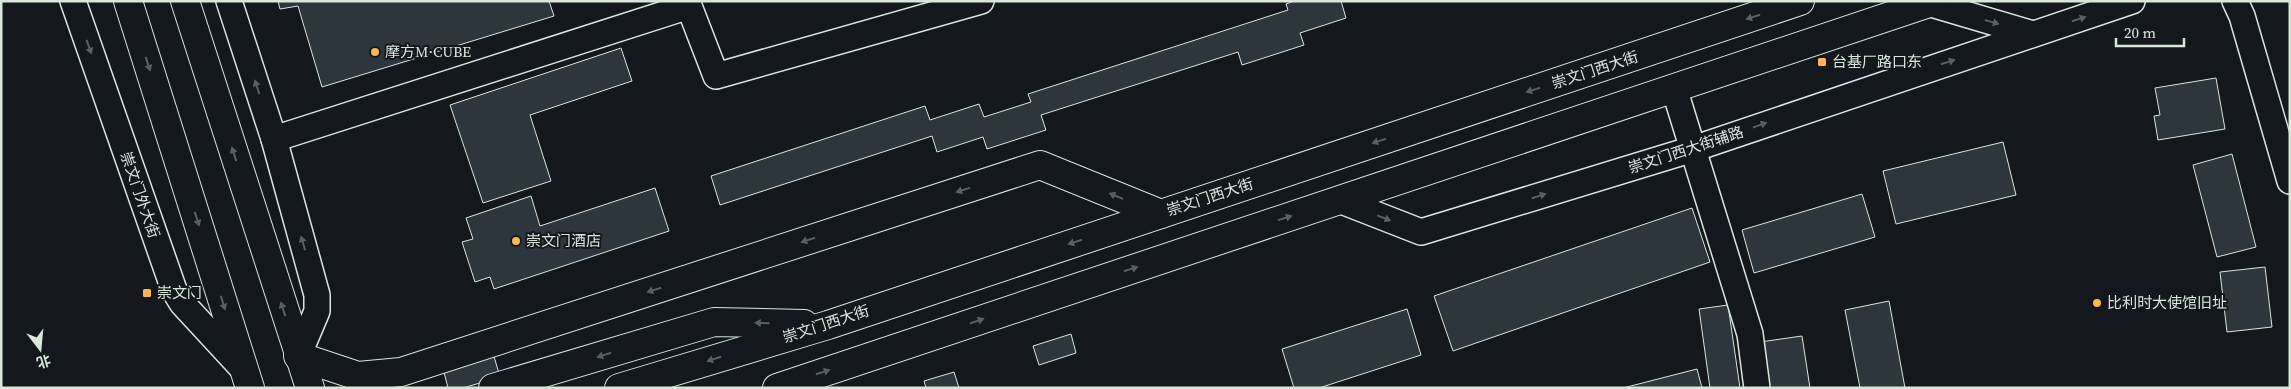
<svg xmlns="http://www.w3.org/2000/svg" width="2291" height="389" font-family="'Source Serif 4','Noto Sans SC',serif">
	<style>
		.building { fill: #2c363c; stroke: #d8e6dc }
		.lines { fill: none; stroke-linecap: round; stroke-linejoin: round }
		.minor-casing { stroke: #d8e6dc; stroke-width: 28 }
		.major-casing { stroke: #d8e6dc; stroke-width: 30 }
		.minor { stroke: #14181c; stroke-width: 25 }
		.major { stroke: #14181c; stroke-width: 28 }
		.oneway { fill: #59605f }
		.poi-dot { fill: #ffb74d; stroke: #14181c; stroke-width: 2 }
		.labels { text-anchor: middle; stroke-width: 4; stroke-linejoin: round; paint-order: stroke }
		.poi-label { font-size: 15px; fill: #d8e6dc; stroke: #14181c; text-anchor: start }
		.street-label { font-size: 15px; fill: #d8e6dc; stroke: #14181c }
	</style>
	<rect width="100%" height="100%" fill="#14181c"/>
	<g class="building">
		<polygon points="278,1 549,1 554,16 322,87 298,6 280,9"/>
		<polygon points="1294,1 1341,1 1346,18 1300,33 1304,45 1242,65 1238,52 1041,115 1046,130 987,149 983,137 937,152 932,136 720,205 711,176 925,106 930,120 979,104 984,117 1031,102 1028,94 1288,10 1286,4"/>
		<polygon points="621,48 632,81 530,115 551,181 483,203 450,105"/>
		<polygon points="2216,78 2225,129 2158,140 2154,116 2160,115 2155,88"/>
		<polygon points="2003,142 2016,195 1896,224 1883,171"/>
		<polygon points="2232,154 2256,247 2217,257 2193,165"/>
		<polygon points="655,188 669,231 494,289 490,277 475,282 462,242 473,239 466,218 531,196 540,226"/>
		<polygon points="1862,194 1875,237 1754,273 1742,230"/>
		<polygon points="1692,208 1710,262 1453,351 1434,296"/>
		<polygon points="2265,267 2272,327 2227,332 2220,272"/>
		<polygon points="1889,301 1905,388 1860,388 1845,310"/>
		<polygon points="1728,305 1740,388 1710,388 1699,309"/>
		<polygon points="1407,309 1421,355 1319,388 1294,388 1282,349"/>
		<polygon points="1071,334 1076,353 1039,365 1033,346"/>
		<polygon points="1802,336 1810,388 1767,388 1760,342"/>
		<polygon points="493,353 500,377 463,388 448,388 443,368"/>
		<polygon points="1697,369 1702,388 1623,388"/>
		<polygon points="954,372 959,388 926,388 924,381"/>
	</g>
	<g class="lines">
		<g class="minor-casing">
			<g id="minor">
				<polyline points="73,1 174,290 182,303 243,369"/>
				<polyline points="229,1 274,139 317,295 317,311 298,356"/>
				<polyline points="2235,1 2242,16 2290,181"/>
				<polyline points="1928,3 2033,34"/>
				<polyline points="1674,88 1750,334 1757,388"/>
				<polyline points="274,139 689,6 716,76 981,1"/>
				<polyline points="1339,200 1421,232 1693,149 2132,1"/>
			</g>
		</g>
		<g class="major-casing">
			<g id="major">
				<polyline points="128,1 250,388"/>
				<polyline points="185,1 310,388"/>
				<polyline points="298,356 358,376 401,372 1040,165 1161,214"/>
				<polyline points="493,388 714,322 804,324"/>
				<polyline points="619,388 828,325 1800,1"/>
				<polyline points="777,388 1935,1"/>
			</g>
		</g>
		<use href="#minor" class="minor"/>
		<use href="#major" class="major"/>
	</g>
	<defs><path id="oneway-solid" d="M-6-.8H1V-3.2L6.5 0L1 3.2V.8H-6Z" transform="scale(1.25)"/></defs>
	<g class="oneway">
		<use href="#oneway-solid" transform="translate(1753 17) rotate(162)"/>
		<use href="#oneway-solid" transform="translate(2079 19) rotate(-18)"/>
		<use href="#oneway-solid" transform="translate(1992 22) rotate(16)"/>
		<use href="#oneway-solid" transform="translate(89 47) rotate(71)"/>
		<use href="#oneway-solid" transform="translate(1948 62) rotate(-18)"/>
		<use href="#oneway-solid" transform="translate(148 64) rotate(72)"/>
		<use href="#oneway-solid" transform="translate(257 87) rotate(-108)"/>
		<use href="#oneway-solid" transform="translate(1533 90) rotate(162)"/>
		<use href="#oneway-solid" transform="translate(1760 125) rotate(-19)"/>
		<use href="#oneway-solid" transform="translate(1379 141) rotate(162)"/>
		<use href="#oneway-solid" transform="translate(234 154) rotate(-108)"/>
		<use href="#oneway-solid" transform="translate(963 190) rotate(162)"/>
		<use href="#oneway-solid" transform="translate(1116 196) rotate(-158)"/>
		<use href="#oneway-solid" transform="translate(1539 196) rotate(-17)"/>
		<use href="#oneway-solid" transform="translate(1285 218) rotate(-18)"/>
		<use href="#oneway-solid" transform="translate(1384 218) rotate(21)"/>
		<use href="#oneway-solid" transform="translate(197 219) rotate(72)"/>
		<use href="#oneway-solid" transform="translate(808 240) rotate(162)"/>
		<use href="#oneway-solid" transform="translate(1075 242) rotate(162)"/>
		<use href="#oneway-solid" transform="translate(303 243) rotate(-106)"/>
		<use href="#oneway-solid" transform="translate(1131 269) rotate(-18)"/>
		<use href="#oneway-solid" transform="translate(654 290) rotate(162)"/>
		<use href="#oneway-solid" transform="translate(223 303) rotate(73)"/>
		<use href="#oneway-solid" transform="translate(283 309) rotate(-108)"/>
		<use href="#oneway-solid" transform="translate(977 321) rotate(-19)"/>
		<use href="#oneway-solid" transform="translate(762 323) rotate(-179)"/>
		<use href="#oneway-solid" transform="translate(604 355) rotate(163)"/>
		<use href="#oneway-solid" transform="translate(714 359) rotate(163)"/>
		<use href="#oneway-solid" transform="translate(823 372) rotate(-18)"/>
	</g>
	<g class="poi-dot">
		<circle cx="375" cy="52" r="5"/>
		<rect x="1817" y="57" width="10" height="10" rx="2.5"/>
		<circle cx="516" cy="241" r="5"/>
		<rect x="142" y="288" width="10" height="10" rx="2.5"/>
		<circle cx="2097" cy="303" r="5"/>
	</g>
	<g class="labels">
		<g class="poi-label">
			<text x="385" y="57">摩方M·CUBE</text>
			<text x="1832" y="67">台基厂路口东</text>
			<text x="526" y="246">崇文门酒店</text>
			<text x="157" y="298">崇文门</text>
			<text x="2107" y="308">比利时大使馆旧址</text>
		</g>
		<g class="street-label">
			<text transform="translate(1595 70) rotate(-18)" y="5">崇文门西大街</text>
			<text transform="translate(1686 150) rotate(-18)" y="5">崇文门西大街辅路</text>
			<text transform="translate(140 195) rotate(71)" y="5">崇文门外大街</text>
			<text transform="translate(1210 197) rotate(-18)" y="5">崇文门西大街</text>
			<text transform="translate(826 324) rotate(-18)" y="5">崇文门西大街</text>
		</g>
	</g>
	<rect width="2291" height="389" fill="none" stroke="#d8e6dc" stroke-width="5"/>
	<g transform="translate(40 349) rotate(164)" stroke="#14181c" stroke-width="4" paint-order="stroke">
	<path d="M0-4L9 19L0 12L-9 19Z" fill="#d8e6dc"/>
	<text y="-8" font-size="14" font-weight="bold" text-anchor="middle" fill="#d8e6dc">北</text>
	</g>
	<path d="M2116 38v8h68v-8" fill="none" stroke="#d8e6dc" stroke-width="2.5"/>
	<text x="2124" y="38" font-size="15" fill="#d8e6dc" stroke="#14181c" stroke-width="4" paint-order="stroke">20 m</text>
</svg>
